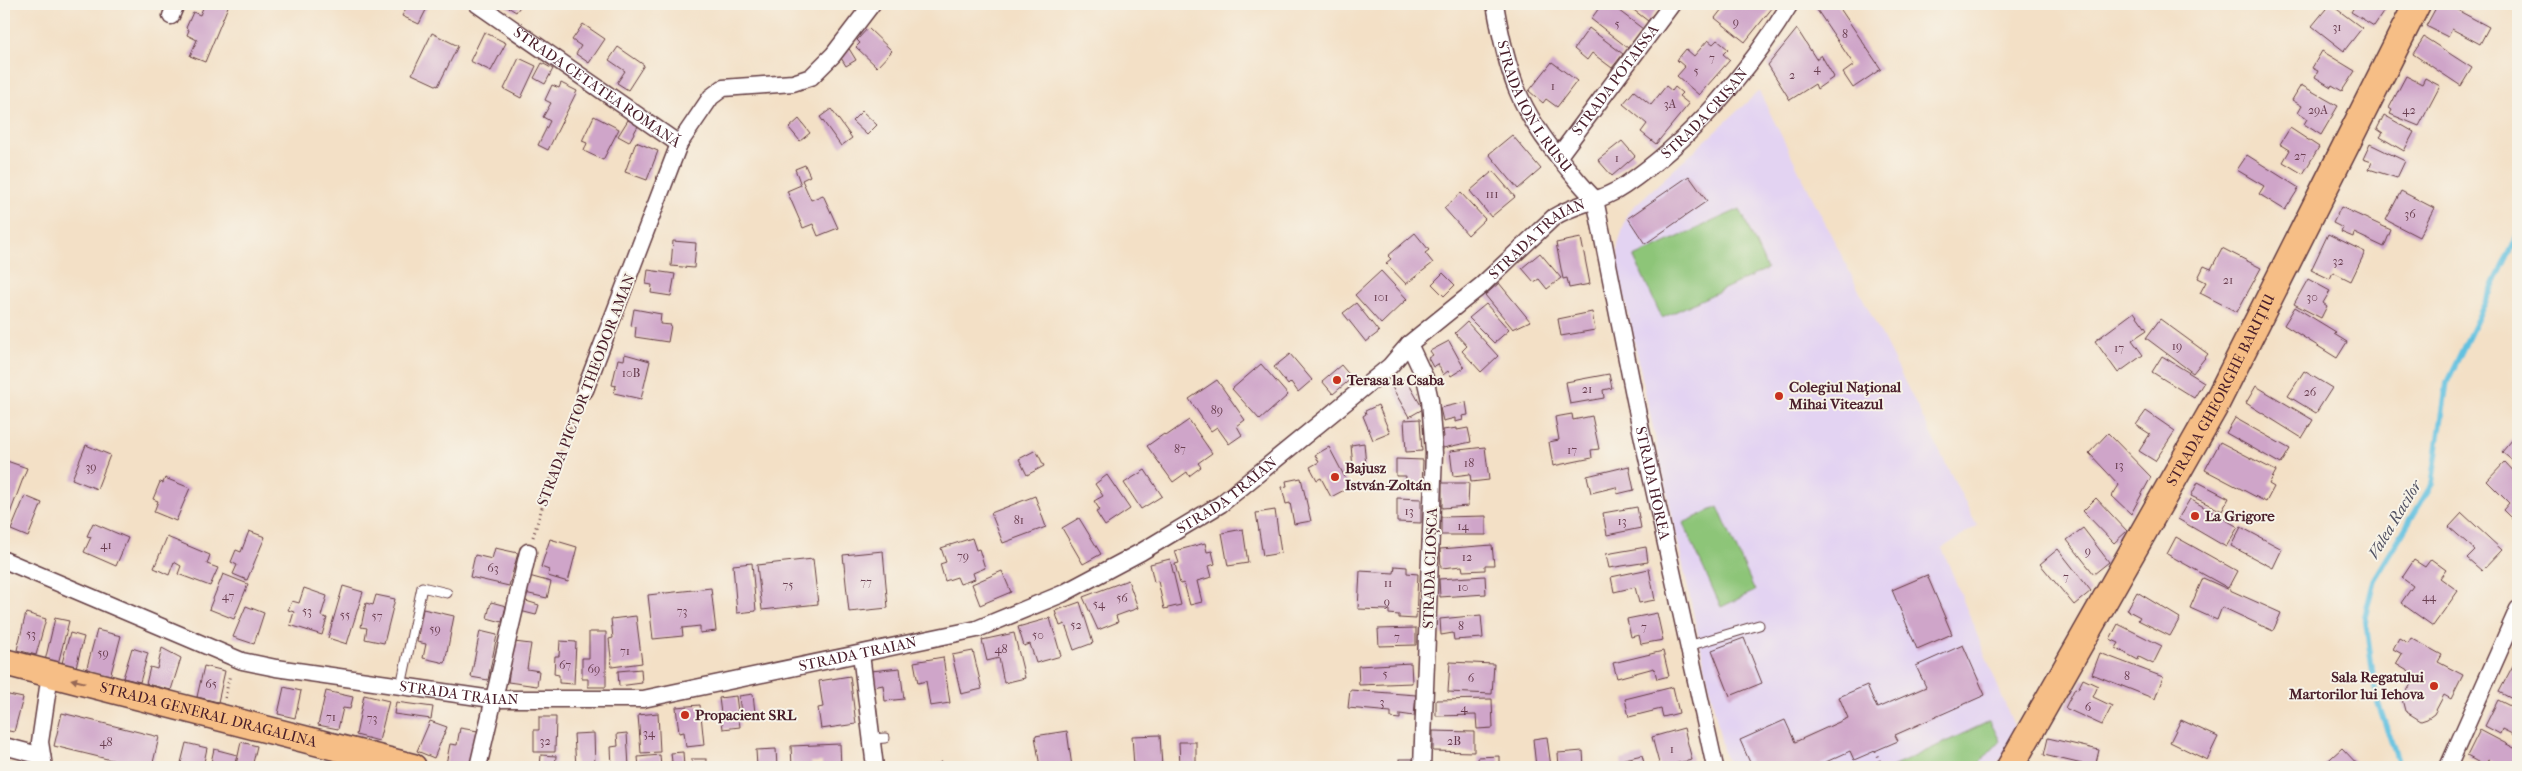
<svg xmlns="http://www.w3.org/2000/svg" width="2522" height="771" font-family="'IM FELL French Canon',serif">
	<style>
		.built { fill: #e3d3f2 }
		.green { fill: #8dc578; stroke: #6c7252 }
		.lines { fill: none; stroke-linecap: round; stroke-linejoin: round }
		.stream { stroke: #62c1e0; stroke-width: 5.5 }
		.building { fill: #cfa5c9 }
		.lane-casing { stroke: #633c42; stroke-width: 11 }
		.street-casing { stroke: #633c42; stroke-width: 19 }
		.primary-casing { stroke: #633c42; stroke-width: 29 }
		.path { stroke: #633c42; stroke-width: 3; stroke-dasharray: 1 4; stroke-linecap: butt }
		.lane { stroke: #fff; stroke-width: 9 }
		.street { stroke: #fff; stroke-width: 16 }
		.primary { stroke: #f6be86; stroke-width: 26 }
		.oneway { fill: #976754 }
		.poi-dot { fill: #c8321e; stroke: #f7f3e8; stroke-width: 2 }
		.labels { text-anchor: middle; stroke-width: 4; stroke-linejoin: round; paint-order: stroke }
		.number-label { font-size: 12px; fill: #6b4052 }
		.street-label { font-size: 15px; fill: #4a1f2b; stroke: #f7f3e8 }
		.poi-label { font-size: 15px; font-weight: bold; fill: #4a1f2b; stroke: #f7f3e8; text-anchor: start }
		.water-label { font-size: 16px; font-style: italic; fill: #515061; stroke: #f7f3e8 }
	</style>
	<rect width="100%" height="100%" fill="#f7f3e8"/>
	<filter id="ink" filterUnits="userSpaceOnUse"><feTurbulence type="fractalNoise" baseFrequency=".02" numOctaves="2"/><feDisplacementMap in="SourceGraphic" scale="10" xChannelSelector="R" yChannelSelector="G"/><feConvolveMatrix kernelMatrix="1 2 1 2 8 2 1 2 1" color-interpolation-filters="sRGB"/></filter>
	<filter id="wash" filterUnits="userSpaceOnUse"><feTurbulence type="fractalNoise" baseFrequency=".0096" numOctaves="4" result="noise"/><feDisplacementMap in="SourceGraphic" scale="20" xChannelSelector="R" yChannelSelector="G"/><feGaussianBlur stdDeviation="1.12" result="paint"/><feColorMatrix in="noise" values="0 0 0 0 0 0 0 0 0 0 0 0 0 0 0 0 0 1.4 0 .05"/><feComposite in="paint" operator="in"/></filter>
	<g filter="url(#wash)">
		<rect width="100%" height="100%" fill="#f3e0c6"/>
		<polygon class="built" points="1759,91 1977,526 1942,548 2020,741 1992,767 1731,767 1724,754 1618,267 1618,245 1628,212"/>
		<g class="green">
			<polygon points="1740,209 1767,269 1662,318 1634,257"/>
			<polygon points="1718,507 1755,591 1721,607 1683,523"/>
			<polygon points="1990,721 2000,741 1976,767 1892,767"/>
		</g>
		<g class="lines">
			<polyline class="stream" points="2400,767 2376,697 2365,616 2374,580 2432,484 2447,382 2518,234"/>
		</g>
		<g id="blocks">
			<g class="building">
				<polygon points="201,4 229,4 205,62 190,56 197,40 187,35 189,30 186,28 193,12 200,15 203,8 199,7"/>
				<polygon points="408,4 429,4 419,24 402,16"/>
				<polygon points="503,4 522,4 516,12"/>
				<polygon points="1602,4 1610,4 1643,29 1628,48 1591,19"/>
				<polygon points="1626,4 1661,4 1648,21"/>
				<polygon points="1726,4 1769,4 1773,7 1745,42 1715,18"/>
				<polygon points="1813,4 1837,4 1881,69 1853,88 1843,73 1854,65"/>
				<polygon points="2330,4 2362,28 2344,51 2312,26"/>
				<polygon points="2356,4 2386,4 2388,5 2374,26 2351,12"/>
				<polygon points="2438,4 2446,4 2489,27 2480,44 2452,29 2448,37 2426,26"/>
				<polygon points="583,24 605,39 589,63 576,54 581,46 572,40"/>
				<polygon points="868,28 892,51 877,67 856,47 860,43 857,40"/>
				<polygon points="1589,28 1623,54 1612,68 1592,53 1587,60 1574,49"/>
				<polygon points="1797,29 1816,59 1821,55 1834,77 1817,89 1815,84 1790,100 1768,65"/>
				<polygon points="484,32 506,43 491,71 470,61"/>
				<polygon points="432,33 458,46 438,86 412,74"/>
				<polygon points="2424,37 2472,68 2461,86 2413,54"/>
				<polygon points="1708,40 1713,44 1717,40 1728,49 1723,54 1730,60 1699,95 1677,76 1685,67 1677,60 1686,49 1694,56"/>
				<polygon points="618,47 644,65 628,90 617,83 625,71 609,60"/>
				<polygon points="848,47 856,60 846,66 838,53"/>
				<polygon points="2322,51 2355,71 2342,91 2332,85 2331,87 2315,77 2318,71 2312,68"/>
				<polygon points="519,58 536,66 521,98 504,89"/>
				<polygon points="1552,62 1577,81 1557,107 1546,99 1543,103 1529,91"/>
				<polygon points="542,63 553,69 545,84 534,78"/>
				<polygon points="2406,76 2422,84 2425,78 2440,86 2419,126 2390,114 2392,110 2389,108"/>
				<polygon points="561,83 577,91 548,150 538,145 550,121 543,117 551,103 545,100 552,85 559,88"/>
				<polygon points="2301,85 2338,106 2321,135 2304,124 2307,119 2298,113 2302,106 2292,100"/>
				<polygon points="1666,86 1672,91 1675,87 1682,93 1679,96 1689,104 1656,144 1641,132 1647,124 1623,104 1634,91 1651,105"/>
				<polygon points="831,109 852,138 841,146 820,117"/>
				<polygon points="862,111 877,125 867,135 852,121"/>
				<polygon points="2384,115 2414,132 2404,151 2380,137 2383,133 2377,129"/>
				<polygon points="594,116 619,129 603,160 584,151 587,143 582,141"/>
				<polygon points="799,119 810,133 800,141 789,128"/>
				<polygon points="628,120 638,126 629,142 618,136"/>
				<polygon points="2290,128 2319,147 2303,174 2283,162 2290,150 2280,144"/>
				<polygon points="1512,135 1541,169 1518,189 1489,154"/>
				<polygon points="1622,141 1635,156 1612,176 1598,160"/>
				<polygon points="636,142 658,151 647,180 625,172"/>
				<polygon points="2370,144 2405,161 2397,178 2369,169 2372,162 2363,159"/>
				<polygon points="2247,155 2299,188 2285,210 2259,194 2264,186 2237,170"/>
				<polygon points="805,165 810,176 802,180 811,200 823,195 838,228 818,236 813,224 803,228 787,191 801,185 795,169"/>
				<polygon points="1493,171 1515,197 1491,217 1470,191"/>
				<polygon points="1689,176 1707,201 1645,244 1628,218"/>
				<polygon points="2401,191 2434,208 2419,237 2386,220"/>
				<polygon points="1461,193 1485,219 1468,235 1444,208"/>
				<polygon points="2341,207 2391,230 2384,247 2354,233 2353,237 2341,232 2343,228 2333,223"/>
				<polygon points="1415,233 1429,250 1425,253 1433,263 1406,284 1386,263 1391,259 1388,256"/>
				<polygon points="2328,234 2365,252 2351,281 2333,272 2330,279 2311,270"/>
				<polygon points="1581,238 1590,284 1569,288 1567,278 1563,279 1556,243"/>
				<polygon points="673,241 696,243 694,268 671,266"/>
				<polygon points="2222,248 2261,268 2237,312 2200,293 2206,282 2198,278 2204,266 2211,269"/>
				<polygon points="1540,253 1561,278 1547,289 1539,279 1534,282 1522,268"/>
				<polygon points="648,270 675,274 671,296 651,293 652,285 646,284"/>
				<polygon points="1381,271 1407,299 1381,324 1355,295"/>
				<polygon points="1443,273 1455,285 1444,296 1432,284"/>
				<polygon points="2308,279 2330,291 2323,303 2327,306 2321,318 2294,304"/>
				<polygon points="1499,283 1530,321 1513,329 1485,295"/>
				<polygon points="1356,303 1379,332 1366,342 1343,313"/>
				<polygon points="1486,304 1509,330 1494,343 1469,318"/>
				<polygon points="2295,307 2336,332 2334,334 2347,342 2337,358 2284,325"/>
				<polygon points="634,309 661,314 660,324 671,325 668,342 635,337 636,327 631,326"/>
				<polygon points="1592,312 1595,330 1561,336 1558,319"/>
				<polygon points="2134,312 2147,330 2132,340 2143,355 2118,373 2095,341"/>
				<polygon points="2160,319 2208,354 2193,373 2146,338"/>
				<polygon points="1467,322 1498,356 1481,372 1462,351 1467,346 1455,333"/>
				<polygon points="1449,341 1464,368 1451,376 1448,371 1443,375 1438,364 1433,367 1428,358 1433,355 1430,351"/>
				<polygon points="625,354 650,361 641,399 614,393 616,386 612,385 618,359 624,360"/>
				<polygon points="1290,354 1312,380 1298,392 1291,382 1288,385 1274,367"/>
				<polygon points="2162,356 2204,382 2194,398 2152,372"/>
				<polygon points="1261,364 1288,395 1260,420 1232,389"/>
				<polygon points="1341,365 1352,378 1333,394 1322,381"/>
				<polygon points="2304,371 2332,388 2316,413 2288,396"/>
				<polygon points="1609,374 1612,388 1603,390 1604,398 1570,404 1566,382"/>
				<polygon points="1406,379 1423,409 1409,417 1392,387"/>
				<polygon points="1217,380 1245,420 1237,426 1242,435 1229,444 1217,427 1211,431 1189,399"/>
				<polygon points="2256,386 2313,420 2302,438 2246,403"/>
				<polygon points="1466,402 1468,415 1462,416 1463,420 1455,422 1455,418 1443,421 1440,408"/>
				<polygon points="1378,405 1390,433 1373,440 1363,416 1366,414 1365,411"/>
				<polygon points="2146,411 2175,431 2155,461 2139,451 2150,434 2136,425"/>
				<polygon points="1572,414 1573,420 1592,416 1599,449 1591,450 1592,458 1553,466 1549,442 1559,440 1555,417"/>
				<polygon points="2235,418 2290,449 2281,464 2226,433"/>
				<polygon points="1420,419 1422,451 1406,452 1404,420"/>
				<polygon points="1189,420 1212,453 1198,463 1201,467 1189,476 1187,472 1173,482 1147,446 1164,434 1166,436"/>
				<polygon points="1457,428 1457,430 1468,428 1471,442 1443,448 1441,438 1444,437 1443,430"/>
				<polygon points="2108,433 2151,477 2131,514 2112,496 2119,485 2089,453"/>
				<polygon points="2518,433 2518,457 2514,462 2502,452"/>
				<polygon points="2220,442 2276,471 2269,484 2274,487 2266,502 2205,470"/>
				<polygon points="1364,443 1366,466 1353,468 1351,445"/>
				<polygon points="86,445 110,455 97,489 72,479"/>
				<polygon points="1329,447 1350,487 1331,497 1321,478 1317,480 1310,467 1319,462 1315,455"/>
				<polygon points="1485,447 1489,480 1471,482 1470,474 1453,476 1450,451"/>
				<polygon points="1036,450 1044,466 1027,475 1019,459"/>
				<polygon points="1396,459 1423,460 1422,486 1405,486 1406,476 1396,476"/>
				<polygon points="4,460 27,468 6,524 4,523"/>
				<polygon points="2505,462 2518,476 2518,525 2503,510 2509,503 2487,481"/>
				<polygon points="1629,466 1634,490 1617,494 1616,487 1591,493 1587,476"/>
				<polygon points="1145,470 1162,496 1141,509 1124,483"/>
				<polygon points="1107,475 1130,509 1105,526 1096,512 1100,510 1094,501 1103,496 1095,484"/>
				<polygon points="165,478 190,488 176,521 154,512 158,501 153,499 160,482 163,483"/>
				<polygon points="1301,478 1311,521 1294,524 1290,503 1286,504 1282,487 1287,486 1286,481"/>
				<polygon points="2198,482 2229,498 2222,511 2191,496"/>
				<polygon points="1442,483 1469,483 1468,506 1442,508"/>
				<polygon points="25,496 42,503 28,537 11,530"/>
				<polygon points="1035,496 1046,527 1003,543 991,513"/>
				<polygon points="1397,498 1421,499 1421,523 1397,522"/>
				<polygon points="2096,498 2127,531 2114,543 2083,511"/>
				<polygon points="2190,499 2238,527 2226,547 2178,519"/>
				<polygon points="1637,507 1641,528 1607,535 1603,513"/>
				<polygon points="1275,510 1281,553 1263,556 1256,513"/>
				<polygon points="2462,513 2502,550 2482,571 2467,558 2475,550 2449,527"/>
				<polygon points="1486,516 1486,535 1441,535 1441,517"/>
				<polygon points="1079,518 1101,554 1083,564 1062,528"/>
				<polygon points="93,523 128,538 116,566 84,552 91,537 87,536"/>
				<polygon points="2241,527 2282,549 2273,568 2231,546"/>
				<polygon points="2083,528 2109,562 2094,574 2067,540"/>
				<polygon points="1243,529 1248,563 1228,566 1222,533"/>
				<polygon points="249,531 265,537 247,580 233,574 237,565 231,562 236,550 241,552"/>
				<polygon points="167,537 210,555 207,564 218,568 210,586 178,574 181,566 174,562 169,575 154,568"/>
				<polygon points="2176,537 2237,571 2228,588 2167,554"/>
				<polygon points="972,538 976,550 979,549 985,568 973,573 975,579 960,584 957,577 945,581 940,564 946,562 941,548"/>
				<polygon points="550,539 577,547 568,582 548,576 549,570 541,567"/>
				<polygon points="1205,543 1207,552 1212,551 1215,564 1209,566 1212,577 1197,581 1202,602 1190,605 1184,583 1180,584 1175,564 1179,563 1175,551"/>
				<polygon points="1492,545 1494,565 1485,565 1485,570 1463,571 1462,566 1441,568 1440,549"/>
				<polygon points="1646,547 1648,562 1609,568 1606,554"/>
				<polygon points="495,548 518,553 509,586 470,577 475,555 492,559"/>
				<polygon points="2058,549 2091,591 2074,605 2040,564"/>
				<polygon points="883,551 888,608 849,612 843,555"/>
				<polygon points="813,559 818,604 762,610 757,565"/>
				<polygon points="1170,559 1181,605 1164,609 1158,581 1154,582 1150,564"/>
				<polygon points="2431,559 2446,570 2440,578 2458,591 2433,626 2401,603 2413,586 2402,578 2414,560 2425,567"/>
				<polygon points="752,563 756,611 737,613 733,565"/>
				<polygon points="1395,566 1407,567 1407,573 1418,574 1416,619 1399,618 1399,615 1389,614 1389,610 1358,609 1360,571 1394,573"/>
				<polygon points="1649,569 1655,600 1639,603 1635,587 1614,592 1611,577"/>
				<polygon points="1002,571 1011,592 980,605 972,584"/>
				<polygon points="223,574 248,584 234,619 209,609"/>
				<polygon points="1927,575 1952,634 1917,649 1892,590"/>
				<polygon points="529,576 551,582 547,598 525,593"/>
				<polygon points="1485,576 1486,594 1440,597 1439,579"/>
				<polygon points="2203,578 2281,613 2273,631 2222,607 2217,620 2190,608"/>
				<polygon points="1128,580 1138,608 1116,616 1118,622 1098,630 1083,597"/>
				<polygon points="343,586 363,592 347,644 328,638"/>
				<polygon points="304,588 327,596 321,616 327,618 322,635 290,625 294,612 288,610 292,601 299,603"/>
				<polygon points="711,588 716,631 700,633 700,626 682,628 683,636 653,639 648,595"/>
				<polygon points="2137,592 2180,618 2170,636 2138,620 2140,617 2127,610"/>
				<polygon points="376,595 395,599 384,643 365,639 367,628 361,627 366,603 373,605"/>
				<polygon points="523,600 539,605 536,615 520,611"/>
				<polygon points="491,602 506,606 502,622 487,618"/>
				<polygon points="1080,602 1093,643 1074,650 1065,624 1060,626 1055,611"/>
				<polygon points="246,606 264,613 254,644 233,637"/>
				<polygon points="423,609 454,616 445,663 423,658 426,644 417,642"/>
				<polygon points="26,613 46,619 36,655 17,650"/>
				<polygon points="1657,613 1663,640 1641,644 1639,635 1631,637 1627,619"/>
				<polygon points="1481,615 1483,638 1454,640 1453,633 1441,635 1440,619"/>
				<polygon points="636,616 642,663 612,667 609,639 613,638 611,619"/>
				<polygon points="55,618 69,621 58,664 45,661"/>
				<polygon points="1050,618 1061,656 1036,663 1030,644 1024,646 1018,627"/>
				<polygon points="2118,624 2162,646 2153,664 2139,657 2138,660 2116,648 2119,643 2110,639"/>
				<polygon points="1416,628 1416,645 1379,646 1378,629"/>
				<polygon points="97,630 121,636 110,677 86,671"/>
				<polygon points="480,631 497,635 488,680 471,677"/>
				<polygon points="589,632 606,632 606,687 588,687 588,679 582,679 582,658 589,658"/>
				<polygon points="70,633 84,637 76,667 62,663"/>
				<polygon points="1014,633 1025,678 1004,683 999,658 987,661 982,640"/>
				<polygon points="1744,638 1762,683 1730,696 1712,650"/>
				<polygon points="2399,638 2408,643 2411,638 2442,655 2438,662 2463,675 2451,699 2444,695 2434,714 2427,719 2421,721 2405,711 2402,699 2416,676 2396,664 2402,654 2393,649"/>
				<polygon points="560,641 576,642 574,684 559,683 559,675 554,674 555,656 559,656"/>
				<polygon points="514,642 531,644 527,669 539,671 537,686 508,682"/>
				<polygon points="1963,645 1985,695 1895,735 1898,741 1854,760 1850,751 1815,767 1752,767 1740,740 1785,720 1795,742 1848,718 1839,697 1867,685 1877,708 1926,687 1916,666"/>
				<polygon points="132,648 148,653 140,682 123,678"/>
				<polygon points="162,648 181,658 171,690 146,684 150,667 157,669"/>
				<polygon points="973,651 982,689 961,694 952,655"/>
				<polygon points="1663,651 1669,676 1657,679 1654,668 1617,678 1613,663"/>
				<polygon points="2100,653 2163,677 2155,699 2092,674"/>
				<polygon points="2518,656 2518,697 2516,701 2499,692"/>
				<polygon points="943,657 950,703 930,706 926,681 918,683 914,662"/>
				<polygon points="1450,662 1494,664 1492,694 1448,692"/>
				<polygon points="1411,663 1412,683 1359,685 1358,666"/>
				<polygon points="204,666 225,671 218,702 197,697"/>
				<polygon points="900,668 904,699 885,701 883,685 873,687 871,671"/>
				<polygon points="641,669 642,683 619,686 618,671"/>
				<polygon points="850,676 856,724 821,729 818,708 823,707 819,681"/>
				<polygon points="2083,679 2098,686 2093,697 2112,706 2102,725 2065,708 2075,688 2078,689"/>
				<polygon points="284,687 301,691 295,718 278,714"/>
				<polygon points="1673,687 1679,713 1663,717 1661,709 1629,717 1625,699"/>
				<polygon points="1350,690 1416,695 1414,716 1400,714 1400,719 1391,718 1391,712 1348,708"/>
				<polygon points="326,691 353,697 350,709 343,708 338,729 318,725"/>
				<polygon points="4,694 23,698 14,732 4,730"/>
				<polygon points="753,694 755,713 741,714 739,696"/>
				<polygon points="364,695 389,701 379,741 356,735"/>
				<polygon points="736,696 740,727 723,729 719,698"/>
				<polygon points="1492,699 1493,728 1477,729 1476,715 1436,716 1436,700"/>
				<polygon points="2498,700 2518,710 2518,737 2502,729 2500,734 2485,726"/>
				<polygon points="396,702 433,707 431,719 394,714"/>
				<polygon points="700,705 704,745 686,747 684,732 679,733 676,707"/>
				<polygon points="62,713 159,737 152,767 140,767 54,746"/>
				<polygon points="658,713 660,752 641,753 638,715"/>
				<polygon points="539,717 556,717 555,752 534,752 534,730 539,730"/>
				<polygon points="2181,720 2218,737 2207,760 2170,742"/>
				<polygon points="430,721 447,727 434,758 417,751"/>
				<polygon points="460,728 478,731 471,767 446,764 450,744 457,745"/>
				<polygon points="1684,728 1692,760 1660,767 1652,737"/>
				<polygon points="2480,730 2518,750 2518,767 2502,767 2488,760 2485,766 2467,756"/>
				<polygon points="1067,731 1072,767 1040,767 1035,736"/>
				<polygon points="1433,731 1474,732 1474,752 1433,751"/>
				<polygon points="594,733 595,767 576,767 574,734"/>
				<polygon points="627,733 629,767 612,767 611,747 618,746 617,734"/>
				<polygon points="1160,735 1162,767 1134,767 1132,736"/>
				<polygon points="1547,737 1551,767 1536,767 1533,739"/>
				<polygon points="2048,738 2099,750 2095,767 2044,755"/>
				<polygon points="241,742 257,746 252,767 236,765"/>
				<polygon points="1179,742 1196,742 1196,767 1180,767"/>
				<polygon points="186,743 207,748 203,767 180,767"/>
				<polygon points="840,744 841,767 822,767 822,762 811,762 812,767 792,767 791,746"/>
				<polygon points="2342,748 2360,767 2321,767"/>
				<polygon points="214,749 237,755 234,767 210,767"/>
				<polygon points="776,749 777,767 757,767 756,750"/>
				<polygon points="1583,751 1584,767 1559,767 1558,753"/>
				<polygon points="683,752 684,767 667,767 666,763 672,762 671,753"/>
				<polygon points="541,755 556,756 555,767 540,767"/>
				<polygon points="660,755 661,767 639,767 638,757"/>
				<polygon points="1642,755 1645,767 1622,767 1621,760"/>
				<polygon points="1499,756 1499,767 1479,767 1478,757"/>
				<rect x="692" y="759" width="14" height="8"/>
				<rect x="1399" y="759" width="14" height="8"/>
				<polygon points="940,762 962,765 962,767 939,767"/>
			</g>
		</g>
	</g>
	<g filter="url(#ink)">
		<use href="#blocks" fill-opacity="0" stroke="#633c42" stroke-width="1"/>
		<g class="lines">
			<g class="lane-casing">
				<g id="lane">
					<polyline points="1688,646 1759,625"/>
					<polyline points="401,686 422,587 447,593"/>
					<polyline points="872,739 885,738"/>
				</g>
			</g>
			<g class="street-casing">
				<g id="street">
					<path id="s1" d="M477,4L679,144"/>
					<path id="s2" d="M1495,4C1507,73 1518,109 1564,164C1574,176 1584,189 1595,199"/>
					<polyline points="171,16 176,4"/>
					<path id="s3" d="M1558,157L1672,4"/>
					<path id="s4" d="M1595,199L1641,430L1715,767"/>
					<polyline points="1409,344 1425,378 1430,400 1434,453 1422,767"/>
					<polyline points="585,390 679,144 711,97 723,88 793,83 811,77 833,55 872,4"/>
					<path id="s5" d="M4,560L242,661L276,668L492,699H643L977,629L1062,594L1141,552L1221,504L1390,366L1409,344L1482,285L1554,217C1576,203 1603,201 1624,186C1691,140 1748,73 1790,4"/>
					<polyline points="861,654 875,767"/>
					<polyline points="4,746 42,756"/>
					<polyline points="44,767 40,742 50,674"/>
					<polyline points="478,767 528,552"/>
					<polyline points="2448,767 2518,609"/>
				</g>
			</g>
			<g class="primary-casing">
				<g id="primary">
					<path id="s6" d="M4,662L413,767"/>
					<path id="s7" d="M2010,767L2215,406L2417,4"/>
				</g>
			</g>
			<g class="path">
				<polyline points="2457,4 2462,6"/>
				<polyline points="533,537 554,469 580,404"/>
				<polyline points="225,698 230,674"/>
				<polyline points="1875,751 1882,767"/>
			</g>
			<use href="#lane" class="lane"/>
			<use href="#street" class="street"/>
			<use href="#primary" class="primary"/>
		</g>
		<defs><path id="oneway-solid" d="M-6-.8H1V-3.2L6.5 0L1 3.2V.8H-6Z" transform="scale(1.25)"/></defs>
		<use class="oneway" href="#oneway-solid" transform="translate(78 681) rotate(-166)"/>
	</g>
	<g class="poi-dot">
		<circle cx="1337" cy="380" r="5"/>
		<circle cx="1779" cy="396" r="5"/>
		<circle cx="1335" cy="477" r="5"/>
		<circle cx="2195" cy="516" r="5"/>
		<circle cx="2434" cy="686" r="5"/>
		<circle cx="685" cy="715" r="5"/>
	</g>
	<g class="labels">
		<g class="number-label">
			<text x="1736" y="26">9</text>
			<text x="1617" y="28">5</text>
			<text x="2337" y="31">31</text>
			<text x="1845" y="38">8</text>
			<text x="1712" y="62">7</text>
			<text x="1817" y="72">4</text>
			<text x="1696" y="75">5</text>
			<text x="1792" y="79">2</text>
			<text x="1553" y="90">1</text>
			<text x="1670" y="108">3A</text>
			<text x="2318" y="114">29A</text>
			<text x="2409" y="114">42</text>
			<text x="2300" y="160">27</text>
			<text x="1617" y="162">1</text>
			<text x="1492" y="198">111</text>
			<text x="2410" y="218">36</text>
			<text x="2338" y="265">32</text>
			<text x="2228" y="284">21</text>
			<text x="1381" y="301">101</text>
			<text x="2312" y="301">30</text>
			<text x="2177" y="350">19</text>
			<text x="2119" y="352">17</text>
			<text x="631" y="377">10B</text>
			<text x="1587" y="393">21</text>
			<text x="2310" y="396">26</text>
			<text x="1217" y="414">89</text>
			<text x="1180" y="453">87</text>
			<text x="1572" y="454">17</text>
			<text x="1469" y="467">18</text>
			<text x="2119" y="469">13</text>
			<text x="91" y="471">39</text>
			<text x="1409" y="515">13</text>
			<text x="1019" y="524">81</text>
			<text x="1622" y="525">13</text>
			<text x="1463" y="530">14</text>
			<text x="106" y="549">41</text>
			<text x="2088" y="555">9</text>
			<text x="963" y="560">79</text>
			<text x="1467" y="561">12</text>
			<text x="493" y="572">63</text>
			<text x="2066" y="581">7</text>
			<text x="866" y="586">77</text>
			<text x="1388" y="587">11</text>
			<text x="788" y="589">75</text>
			<text x="1463" y="591">10</text>
			<text x="228" y="600">47</text>
			<text x="2429" y="601">44</text>
			<text x="1122" y="602">56</text>
			<text x="1387" y="606">9</text>
			<text x="1099" y="608">54</text>
			<text x="307" y="615">53</text>
			<text x="682" y="615">73</text>
			<text x="345" y="619">55</text>
			<text x="377" y="620">57</text>
			<text x="1076" y="629">52</text>
			<text x="1461" y="630">8</text>
			<text x="1644" y="631">7</text>
			<text x="435" y="633">59</text>
			<text x="31" y="638">53</text>
			<text x="1038" y="639">50</text>
			<text x="1397" y="641">7</text>
			<text x="1001" y="653">48</text>
			<text x="625" y="655">71</text>
			<text x="103" y="657">59</text>
			<text x="565" y="669">67</text>
			<text x="594" y="673">69</text>
			<text x="1385" y="678">5</text>
			<text x="2127" y="680">8</text>
			<text x="1471" y="682">6</text>
			<text x="211" y="688">65</text>
			<text x="1382" y="706">3</text>
			<text x="2088" y="711">6</text>
			<text x="1464" y="712">4</text>
			<text x="331" y="721">71</text>
			<text x="372" y="722">73</text>
			<text x="649" y="737">34</text>
			<text x="545" y="745">32</text>
			<text x="1454" y="745">2B</text>
			<text x="106" y="746">48</text>
			<text x="1672" y="753">1</text>
		</g>
		<g class="street-label">
			<text dy="5" stroke="none"><textPath href="#s3" startOffset="96">STRADA POTAISSA</textPath></text>
			<text dy="5" stroke="none"><textPath href="#s1" startOffset="146">STRADA CETATEA ROMANĂ</textPath></text>
			<text dy="5" stroke="none"><textPath href="#s2" startOffset="111">STRADA ION I. RUSU</textPath></text>
			<text dy="5" stroke="none"><textPath href="#s5" startOffset="1904">STRADA CRIȘAN</textPath></text>
			<text dy="5" stroke="none"><textPath href="#s5" startOffset="1692">STRADA TRAIAN</textPath></text>
			<text dy="5" stroke="none"><textPath href="#s7" startOffset="432">STRADA GHEORGHE BARIȚIU</textPath></text>
			<text transform="translate(586 390) rotate(-69)" y="5">STRADA PICTOR THEODOR AMAN</text>
			<text dy="5" stroke="none"><textPath href="#s4" startOffset="290">STRADA HOREA</textPath></text>
			<text dy="5" stroke="none"><textPath href="#s5" startOffset="1288">STRADA TRAIAN</textPath></text>
			<text transform="translate(1430 568) rotate(-88)" y="5">STRADA CLOȘCA</text>
			<text dy="5" stroke="none"><textPath href="#s5" startOffset="882">STRADA TRAIAN</textPath></text>
			<text dy="5" stroke="none"><textPath href="#s5" startOffset="478">STRADA TRAIAN</textPath></text>
			<text dy="5" stroke="none"><textPath href="#s6" startOffset="211">STRADA GENERAL DRAGALINA</textPath></text>
		</g>
		<g class="poi-label">
			<text x="1347" y="385">Terasa la Csaba</text>
			<text x="1789" y="392">Colegiul Național<tspan x="1789" dy="17">Mihai Viteazul</tspan></text>
			<text x="1345" y="473">Bajusz<tspan x="1345" dy="17">István-Zoltán</tspan></text>
			<text x="2205" y="521">La Grigore</text>
			<text x="2424" y="682" text-anchor="end">Sala Regatului<tspan x="2424" dy="17">Martorilor lui Iehova</tspan></text>
			<text x="695" y="720">Propacient SRL</text>
		</g>
		<g class="water-label">
			<text transform="translate(2394 519) rotate(-59)" y="6">Valea Racilor</text>
		</g>
	</g>
	<rect width="2522" height="771" fill="none" stroke="#f7f3e8" stroke-width="20"/>
</svg>
